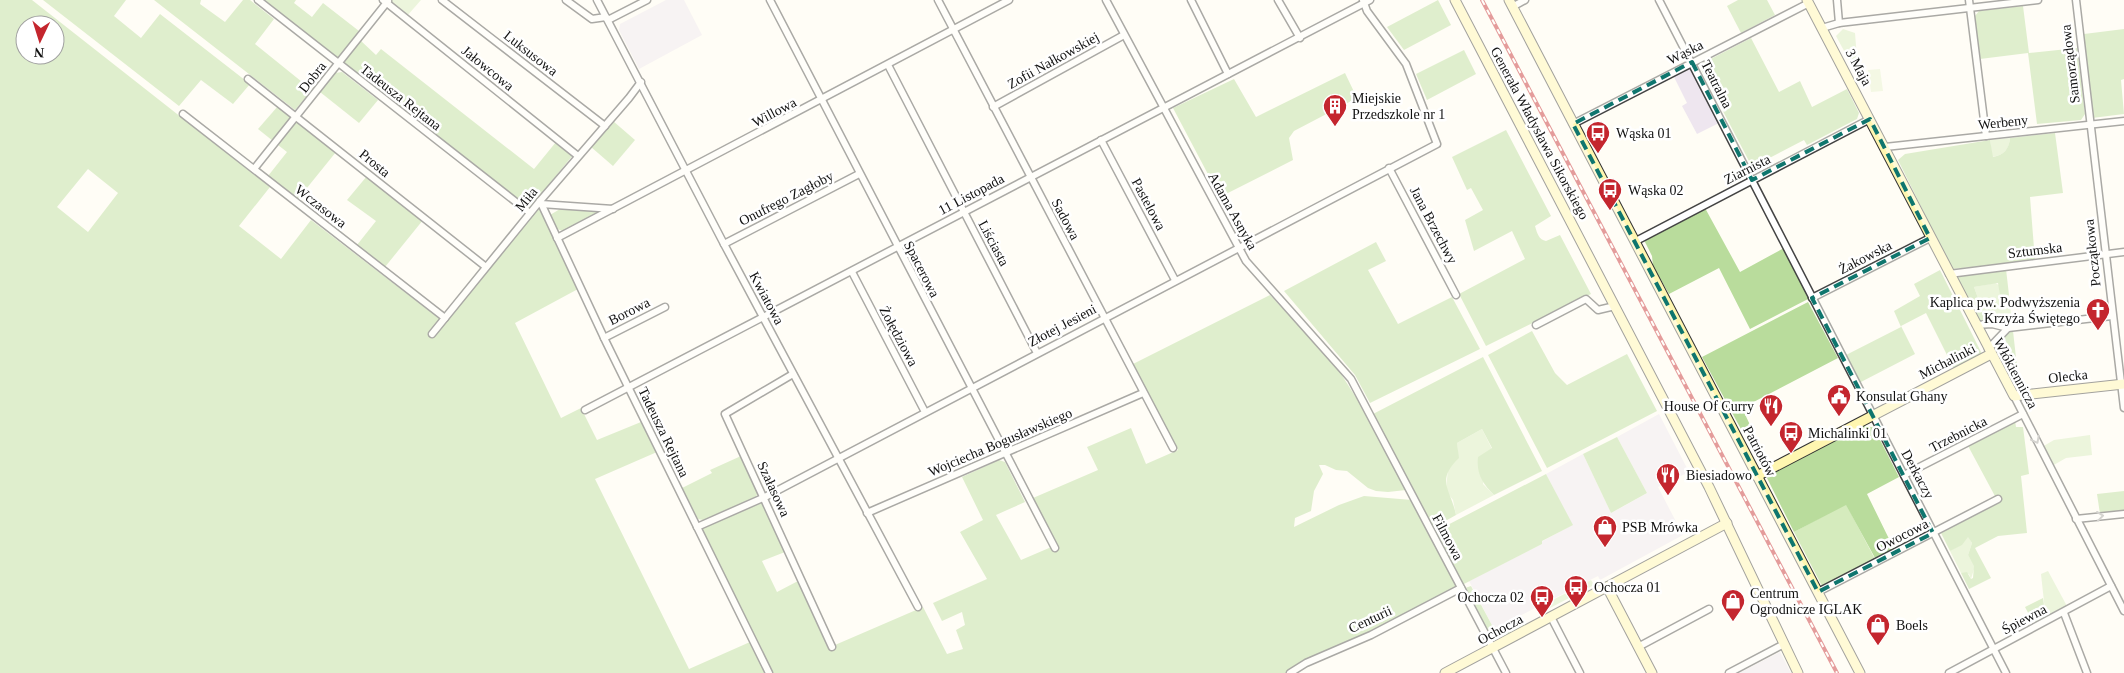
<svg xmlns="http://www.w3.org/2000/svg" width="2124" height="673" font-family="Georgia,serif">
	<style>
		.industrial { fill: #eee6ef }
		.green { fill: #d5ebbd }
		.forest { fill: #b9dc9c; fill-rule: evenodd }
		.pitch { fill: #e6f2cf }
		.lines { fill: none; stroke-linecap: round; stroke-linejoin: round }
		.street-casing { stroke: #444; stroke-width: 9 }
		.secondary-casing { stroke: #333; stroke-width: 11 }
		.street { stroke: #fff; stroke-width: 6 }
		.secondary { stroke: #fff6b0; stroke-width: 9 }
		.rail-casing { stroke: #c4262e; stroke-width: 4 }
		.rail { stroke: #fff; stroke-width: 2; stroke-dasharray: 5.5; stroke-linecap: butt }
		.oneway { stroke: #a0a0a0 }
		.marked { fill: none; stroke: #0f766e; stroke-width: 4; stroke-dasharray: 10 6; stroke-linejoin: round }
		.labels { text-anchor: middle; stroke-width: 5; stroke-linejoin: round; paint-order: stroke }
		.street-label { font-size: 14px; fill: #111; stroke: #fff }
		.poi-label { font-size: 14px; fill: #111; stroke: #fff; text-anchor: start }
	</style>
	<rect width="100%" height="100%" fill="#fffdf5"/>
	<g class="industrial">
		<polygon points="666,0 684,0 702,35 639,69 619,30 620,24"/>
		<polygon points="1690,66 1719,123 1697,134 1682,106 1687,103 1673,75"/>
		<polygon points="1659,414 1689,472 1658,487 1683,535 1600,580 1598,576 1494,629 1469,581 1542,544 1541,542 1572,525 1546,474 1583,454 1611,513 1624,506 1647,493 1617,437"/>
		<polygon points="1780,652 1791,673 1739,673"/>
	</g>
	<g class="green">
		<polygon points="392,0 421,0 407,16 391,2"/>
		<polygon points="1843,29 1855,33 1857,58 1849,60 1836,36"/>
		<path d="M2010,138C2009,150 2004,155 1992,157L1990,140Z"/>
		<polygon points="1995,283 1999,285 2000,295 2009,295 2012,324 2005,325 1986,320 1974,287"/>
		<polygon points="1482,429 1492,449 1483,484 1494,495 1456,515 1453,500 1446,491 1448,468 1458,457 1457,443"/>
		<polygon points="2090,435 2092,455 2066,458 2052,466 2042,447 2054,440"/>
		<polygon points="1846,504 1876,561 1823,588 1794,532"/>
		<polygon points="1968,536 1972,543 1968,555 1975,566 1971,579 1969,574 1961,573 1950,551"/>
		<polygon points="2048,571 2068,608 2046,620 2041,574"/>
		<polygon points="1591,580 1594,585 1548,609 1545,604"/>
	</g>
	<g class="forest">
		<path d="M0,0H32L270,187L239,226L281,259L311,220L445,323L539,208L578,289L515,323L561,418L581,408L597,440L641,422L657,452L595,479L689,669L750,642L698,529L764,500L785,552L762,561L777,592L798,581L828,648L923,607L947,654L963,649L956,630L965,625L962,612L942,621L933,603L987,579L960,532L983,520L962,477L999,460L1005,462L1025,502L996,515L1021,560L1056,545L1033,498L1098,470L1087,447L1131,428L1146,464L1178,450L1133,364L1270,295L1336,366L1369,418L1406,490L1388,492L1376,491L1368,488L1347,471L1336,470L1325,465H1319L1323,474L1314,491L1311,511L1295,518L1294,527L1339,505L1364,496L1412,500L1457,588L1361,638L1309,659L1286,673H0ZM25,25H55V55H25ZM88,169L118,193L88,232L57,207Z"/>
		<polygon points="43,0 126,0 114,16 141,38 160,14 250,84 233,104 201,80 179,106"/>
		<polygon points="154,0 201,0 200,4 225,22 243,0 250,0 274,19 255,44 312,90 295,110"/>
		<polygon points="262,0 296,0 294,3 312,17 323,3 359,31 337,59"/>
		<polygon points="1438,0 1451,25 1404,50 1387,27"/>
		<polygon points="1738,0 1767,0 1775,15 1741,33 1727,6"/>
		<polygon points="2023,6 2029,53 2077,48 2085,114 2081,120 2037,124 2028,53 1980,59 1975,16 1979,11"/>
		<polygon points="2124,29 2124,79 2121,80 2124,114 2092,118 2084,34"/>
		<polygon points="1751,38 1779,92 1800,81 1812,107 1847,89 1859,113 1857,119 1807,145 1804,140 1756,165 1750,163 1701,69 1703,63"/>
		<polygon points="360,40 376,55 381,49 534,169 556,142 573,155 529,209 343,63"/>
		<polygon points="1464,50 1476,74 1427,100 1416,74"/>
		<polygon points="342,72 378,100 359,123 320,92 335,73"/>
		<polygon points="1345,73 1357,98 1294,131 1289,138 1293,160 1220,197 1173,108 1234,79 1256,117"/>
		<polygon points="278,106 291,117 273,141 258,129"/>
		<polygon points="297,121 336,152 298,199 268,176 287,152 278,145"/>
		<polygon points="613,121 635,140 613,166 591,147"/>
		<path d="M1506,130L1551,216L1535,226C1537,233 1539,240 1546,241L1560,235L1591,294L1486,346L1459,294L1525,259L1512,231L1474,251L1465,220L1483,210L1471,188L1467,190L1452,157Z"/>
		<path d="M2055,133L2063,193L2030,197L2035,261L1952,269L1898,160L1905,154L1990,140L1993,157C2004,155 2009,149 2010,138Z"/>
		<polygon points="367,176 423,220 385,267 357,245 376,221 347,200"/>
		<polygon points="1705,208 1740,272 1784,248 1810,298 1750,329 1719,268 1669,294 1653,266 1652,256 1644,240"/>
		<polygon points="560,209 599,212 563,231 557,229 550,215"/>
		<polygon points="1376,242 1386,261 1368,270 1398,324 1452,297 1480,349 1370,403 1355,375 1284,291"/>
		<polygon points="2006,269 2009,295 2000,296 1998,283 1974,287 1986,320 1978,322 1955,275"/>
		<polygon points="1940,270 1982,354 1954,369 1926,313 1901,326 1915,354 1859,383 1846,355 1901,327 1894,311 1920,296 1914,284"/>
		<polygon points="1808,302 1838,358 1742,408 1751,427 1742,431 1702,357"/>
		<polygon points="1532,331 1555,373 1567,385 1627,354 1657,411 1547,468 1488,355"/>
		<polygon points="2013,331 2019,384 2024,389 2012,382 1994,348 2007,333"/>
		<path d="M1483,357L1542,471L1494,495C1483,484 1476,474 1478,457L1492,448L1482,429L1457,443L1459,458C1435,481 1451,489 1456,515L1433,528L1373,414Z"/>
		<polygon points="2015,420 2016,427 2023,427 2029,474 2021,476 2027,533 1998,536 1975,548 1991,578 1969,589 1961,573 1967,572 1971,579 1973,578 1974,566 1968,555 1972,543 1968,537 1962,545 1950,551 1941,533 1984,510 1982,506 1996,498 1967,444"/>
		<polygon points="1864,425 1874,428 1899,477 1867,494 1894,549 1875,558 1846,505 1794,532 1766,476"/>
		<polygon points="1617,437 1647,493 1611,513 1583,454"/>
		<polygon points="741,456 758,492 756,497 703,520 698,519 682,488 712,473 710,470"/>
		<polygon points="1546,474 1573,525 1542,541 1542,544 1462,585 1434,532"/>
		<polygon points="2124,491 2124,511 2100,514 2097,494"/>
		<polygon points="1471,586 1494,629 1522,616 1527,625 1506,636 1495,632 1490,634 1465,588"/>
		<polygon points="2043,598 2046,620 2035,626 2025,607"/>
	</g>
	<polygon class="pitch" points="1880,69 1883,91 1871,92 1868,70"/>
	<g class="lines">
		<g class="street-casing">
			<g id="street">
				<polyline points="258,0 530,213"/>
				<polyline points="383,0 578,156"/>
				<polyline points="442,0 605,126"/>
				<polyline points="566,0 592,19 606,17"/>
				<polyline points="597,0 724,244 918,607"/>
				<polyline points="770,0 1055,548"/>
				<polyline points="938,0 1173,448"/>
				<polyline points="1106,0 1246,261 1351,379 1506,673"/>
				<polyline points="1191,0 1228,74"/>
				<polyline points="1278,0 1300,38"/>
				<polyline points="1659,0 2006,673"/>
				<polyline points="1837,0 1839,23"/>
				<polyline points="1969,0 1986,136"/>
				<polyline points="2076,0 2124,408"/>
				<polyline points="1512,7 1525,0"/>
				<polyline points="608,20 647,0"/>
				<polyline points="1822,28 1839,23 2038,0"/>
				<polyline points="888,65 1037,353"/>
				<polyline points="248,79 486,267"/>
				<polyline points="993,107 1124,35"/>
				<polyline points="183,114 445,318"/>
				<polyline points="1573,124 1809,3"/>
				<polyline points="1101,140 1175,280"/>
				<polyline points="1885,147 2124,121"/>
				<polyline points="1389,168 1456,295"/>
				<polyline points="254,169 388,1"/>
				<polyline points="540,201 606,342 769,673"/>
				<polyline points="541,204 613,209"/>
				<polyline points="557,238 1009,0"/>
				<polyline points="1636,241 1870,119"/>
				<polyline points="724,244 859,174"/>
				<polyline points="852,272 925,412"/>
				<polyline points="1949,274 2124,252"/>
				<polyline points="1812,298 1930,238"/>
				<polyline points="1536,325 1586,299 1598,310 1615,306"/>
				<polyline points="1976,325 1992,324 2008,328"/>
				<polyline points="432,334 540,201 629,98 641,82"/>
				<polyline points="604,338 665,307"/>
				<polyline points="1988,349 2008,328 2112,316"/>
				<polyline points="793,374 725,414 832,647"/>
				<polyline points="2014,396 2124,611"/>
				<polyline points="585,410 1370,0"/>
				<polyline points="1904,475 2023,414"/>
				<polyline points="867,513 1143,393"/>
				<polyline points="2076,519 2124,514"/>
				<polyline points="697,527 765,497 1437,144 1406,64 1367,11 1363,0"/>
				<polyline points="1818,592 1998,499"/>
				<polyline points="2064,613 2087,673"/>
				<polyline points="1551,617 1580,673"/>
				<polyline points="1638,647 1709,609"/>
				<polyline points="1290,673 1306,663 1371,635 1461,588"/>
				<polyline points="1729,673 1784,644"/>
				<polyline points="1949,673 2111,586"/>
			</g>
		</g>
		<g class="secondary-casing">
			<g id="secondary">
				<polyline points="1455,0 1709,487 1798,673"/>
				<polyline points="1509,0 1860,673"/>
				<polyline points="1807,0 2014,396 2124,384"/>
				<polyline points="1757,476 1991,354"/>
				<polyline points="1607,587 1652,673"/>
				<polyline points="1445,673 1727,523"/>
			</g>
		</g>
		<use href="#street" class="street"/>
		<use href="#secondary" class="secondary"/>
		<g class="rail-casing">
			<polyline id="rail" points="1482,0 1837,673"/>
		</g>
		<use href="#rail" class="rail"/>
	</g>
	<defs><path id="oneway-chevron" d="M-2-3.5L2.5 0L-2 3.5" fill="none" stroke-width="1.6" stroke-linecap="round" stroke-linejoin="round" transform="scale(1.25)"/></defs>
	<g class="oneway">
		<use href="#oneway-chevron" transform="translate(2036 440) rotate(63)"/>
		<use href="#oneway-chevron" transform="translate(2100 516) rotate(-7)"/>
	</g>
	<path d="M0 0H2124V673H0ZM1692,62L1752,180L1870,119L1930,238L1812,298L1933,533L1818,592L1573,124Z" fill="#fffdf5" fill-opacity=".55" fill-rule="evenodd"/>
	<path class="marked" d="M1692,62L1752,180L1870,119L1930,238L1812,298L1933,533L1818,592L1573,124Z"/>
	<defs>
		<g id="building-pin" transform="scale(1.25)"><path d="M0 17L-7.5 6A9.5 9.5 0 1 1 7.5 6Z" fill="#c4262e" stroke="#fff"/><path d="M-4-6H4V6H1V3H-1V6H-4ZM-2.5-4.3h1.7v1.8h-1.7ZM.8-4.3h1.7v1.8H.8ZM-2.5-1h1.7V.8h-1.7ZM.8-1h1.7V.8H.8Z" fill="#fff"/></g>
		<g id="bus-pin" transform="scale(1.25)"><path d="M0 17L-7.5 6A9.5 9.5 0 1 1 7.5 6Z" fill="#c4262e" stroke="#fff"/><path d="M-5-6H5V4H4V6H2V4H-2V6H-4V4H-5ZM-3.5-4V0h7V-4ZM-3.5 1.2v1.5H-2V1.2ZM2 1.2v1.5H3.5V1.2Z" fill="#fff"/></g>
		<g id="church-pin" transform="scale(1.25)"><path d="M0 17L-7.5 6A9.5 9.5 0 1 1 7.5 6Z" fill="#c4262e" stroke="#fff"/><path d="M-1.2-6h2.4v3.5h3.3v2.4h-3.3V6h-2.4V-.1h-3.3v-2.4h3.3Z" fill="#fff"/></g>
		<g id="civic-pin" transform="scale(1.25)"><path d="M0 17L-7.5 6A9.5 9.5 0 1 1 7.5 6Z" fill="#c4262e" stroke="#fff"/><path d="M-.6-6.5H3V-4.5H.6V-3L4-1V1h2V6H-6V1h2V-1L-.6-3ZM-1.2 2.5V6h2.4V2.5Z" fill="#fff"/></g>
		<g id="restaurant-pin" transform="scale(1.25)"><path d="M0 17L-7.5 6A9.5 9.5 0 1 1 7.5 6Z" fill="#c4262e" stroke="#fff"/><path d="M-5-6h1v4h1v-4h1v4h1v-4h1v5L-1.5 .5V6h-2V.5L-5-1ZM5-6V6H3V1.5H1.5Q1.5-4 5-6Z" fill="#fff"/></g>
		<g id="shop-pin" transform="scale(1.25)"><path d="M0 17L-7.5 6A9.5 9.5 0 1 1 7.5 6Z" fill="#c4262e" stroke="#fff"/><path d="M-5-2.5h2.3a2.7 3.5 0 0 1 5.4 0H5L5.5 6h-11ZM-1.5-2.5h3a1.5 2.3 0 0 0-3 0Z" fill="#fff"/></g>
	</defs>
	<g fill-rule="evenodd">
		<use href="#building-pin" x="1335" y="106"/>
		<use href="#bus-pin" x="1598" y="133"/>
		<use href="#bus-pin" x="1610" y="190"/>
		<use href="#church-pin" x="2098" y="310"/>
		<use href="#civic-pin" x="1839" y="396"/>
		<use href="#restaurant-pin" x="1771" y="406"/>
		<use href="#bus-pin" x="1791" y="433"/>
		<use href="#restaurant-pin" x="1668" y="475"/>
		<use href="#shop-pin" x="1605" y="527"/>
		<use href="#bus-pin" x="1576" y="587"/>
		<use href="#bus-pin" x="1542" y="597"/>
		<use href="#shop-pin" x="1733" y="601"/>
		<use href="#shop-pin" x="1878" y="625"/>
	</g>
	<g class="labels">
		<g class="street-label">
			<text transform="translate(1685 52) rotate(-27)" y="5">Wąska</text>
			<text transform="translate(531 53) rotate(38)" y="5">Luksusowa</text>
			<text transform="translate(1053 60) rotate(-29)" y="5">Zofii Nałkowskiej</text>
			<text transform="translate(2070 64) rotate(-97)" y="5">Samorządowa</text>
			<text transform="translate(1859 67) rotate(62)" y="5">3 Maja</text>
			<text transform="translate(488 68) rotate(39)" y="5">Jałowcowa</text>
			<text transform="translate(312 77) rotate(-52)" y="5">Dobra</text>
			<text transform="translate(1717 84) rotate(63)" y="5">Teatralna</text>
			<text transform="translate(401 97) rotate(38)" y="5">Tadeusza Rejtana</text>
			<text transform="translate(774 112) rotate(-28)" y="5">Willowa</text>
			<text transform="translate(2003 122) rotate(-6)" y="5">Werbeny</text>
			<text transform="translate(1540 133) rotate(62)" y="5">Generała Władysława Sikorskiego</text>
			<text transform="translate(375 163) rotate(39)" y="5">Prosta</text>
			<text transform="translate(1747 169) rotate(-27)" y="5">Ziarnista</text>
			<text transform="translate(971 194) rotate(-28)" y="5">11 Listopada</text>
			<text transform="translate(786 198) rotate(-27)" y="5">Onufrego Zagłoby</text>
			<text transform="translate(526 199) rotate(-51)" y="5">Miła</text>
			<text transform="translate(1149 204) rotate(62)" y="5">Pastelowa</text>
			<text transform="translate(321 206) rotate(38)" y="5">Wczasowa</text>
			<text transform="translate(1233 211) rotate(61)" y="5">Adama Asnyka</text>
			<text transform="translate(1066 219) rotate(62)" y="5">Sadowa</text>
			<text transform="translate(1434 225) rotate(62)" y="5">Jana Brzechwy</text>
			<text transform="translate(994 243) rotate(62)" y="5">Liściasta</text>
			<text transform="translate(2035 250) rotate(-7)" y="5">Sztumska</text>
			<text transform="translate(2092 253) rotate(-96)" y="5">Początkowa</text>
			<text transform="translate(1865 257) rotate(-27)" y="5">Żakowska</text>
			<text transform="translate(922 269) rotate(63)" y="5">Spacerowa</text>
			<text transform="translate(767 298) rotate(62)" y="5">Kwiatowa</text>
			<text transform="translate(629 311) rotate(-27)" y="5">Borowa</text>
			<text transform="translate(1062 325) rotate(-28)" y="5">Złotej Jesieni</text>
			<text transform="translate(899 336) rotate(62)" y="5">Żołędziowa</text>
			<text transform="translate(1947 361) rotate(-27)" y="5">Michalinki</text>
			<text transform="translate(2016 373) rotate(62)" y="5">Włókiennicza</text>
			<text transform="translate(2068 376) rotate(-6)" y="5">Olecka</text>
			<text transform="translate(664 432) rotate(64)" y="5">Tadeusza Rejtana</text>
			<text transform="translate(1958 434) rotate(-27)" y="5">Trzebnicka</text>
			<text transform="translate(1000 442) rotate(-23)" y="5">Wojciecha Bogusławskiego</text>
			<text transform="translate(1760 451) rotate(62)" y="5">Patriotów</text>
			<text transform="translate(1918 474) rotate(62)" y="5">Derkaczy</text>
			<text transform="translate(774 489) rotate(65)" y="5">Szałasowa</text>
			<text transform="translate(1902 535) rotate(-27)" y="5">Owocowa</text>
			<text transform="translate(1448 537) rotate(62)" y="5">Filmowa</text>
			<text transform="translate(1370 619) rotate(-25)" y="5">Centurii</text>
			<text transform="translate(2024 619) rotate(-28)" y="5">Śpiewna</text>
			<text transform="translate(1500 629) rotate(-28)" y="5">Ochocza</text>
		</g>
		<g class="poi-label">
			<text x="1352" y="103">Miejskie<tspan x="1352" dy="16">Przedszkole nr 1</tspan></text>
			<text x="1616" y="138">Wąska 01</text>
			<text x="1628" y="195">Wąska 02</text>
			<text x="2080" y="307" text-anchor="end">Kaplica pw. Podwyższenia<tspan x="2080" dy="16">Krzyża Świętego</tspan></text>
			<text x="1856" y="401">Konsulat Ghany</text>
			<text x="1754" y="411" text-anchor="end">House Of Curry</text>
			<text x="1808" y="438">Michalinki 01</text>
			<text x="1686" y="480">Biesiadowo</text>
			<text x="1622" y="532">PSB Mrówka</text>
			<text x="1594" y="592">Ochocza 01</text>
			<text x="1750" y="598">Centrum<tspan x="1750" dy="16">Ogrodnicze IGLAK</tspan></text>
			<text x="1524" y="602" text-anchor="end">Ochocza 02</text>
			<text x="1896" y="630">Boels</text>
		</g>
	</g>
	<g transform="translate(40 40) rotate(184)"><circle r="24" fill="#ffffff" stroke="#a0a0a0"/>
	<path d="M0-4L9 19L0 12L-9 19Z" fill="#c4262e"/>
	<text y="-8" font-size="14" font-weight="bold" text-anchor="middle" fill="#111111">N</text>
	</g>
</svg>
